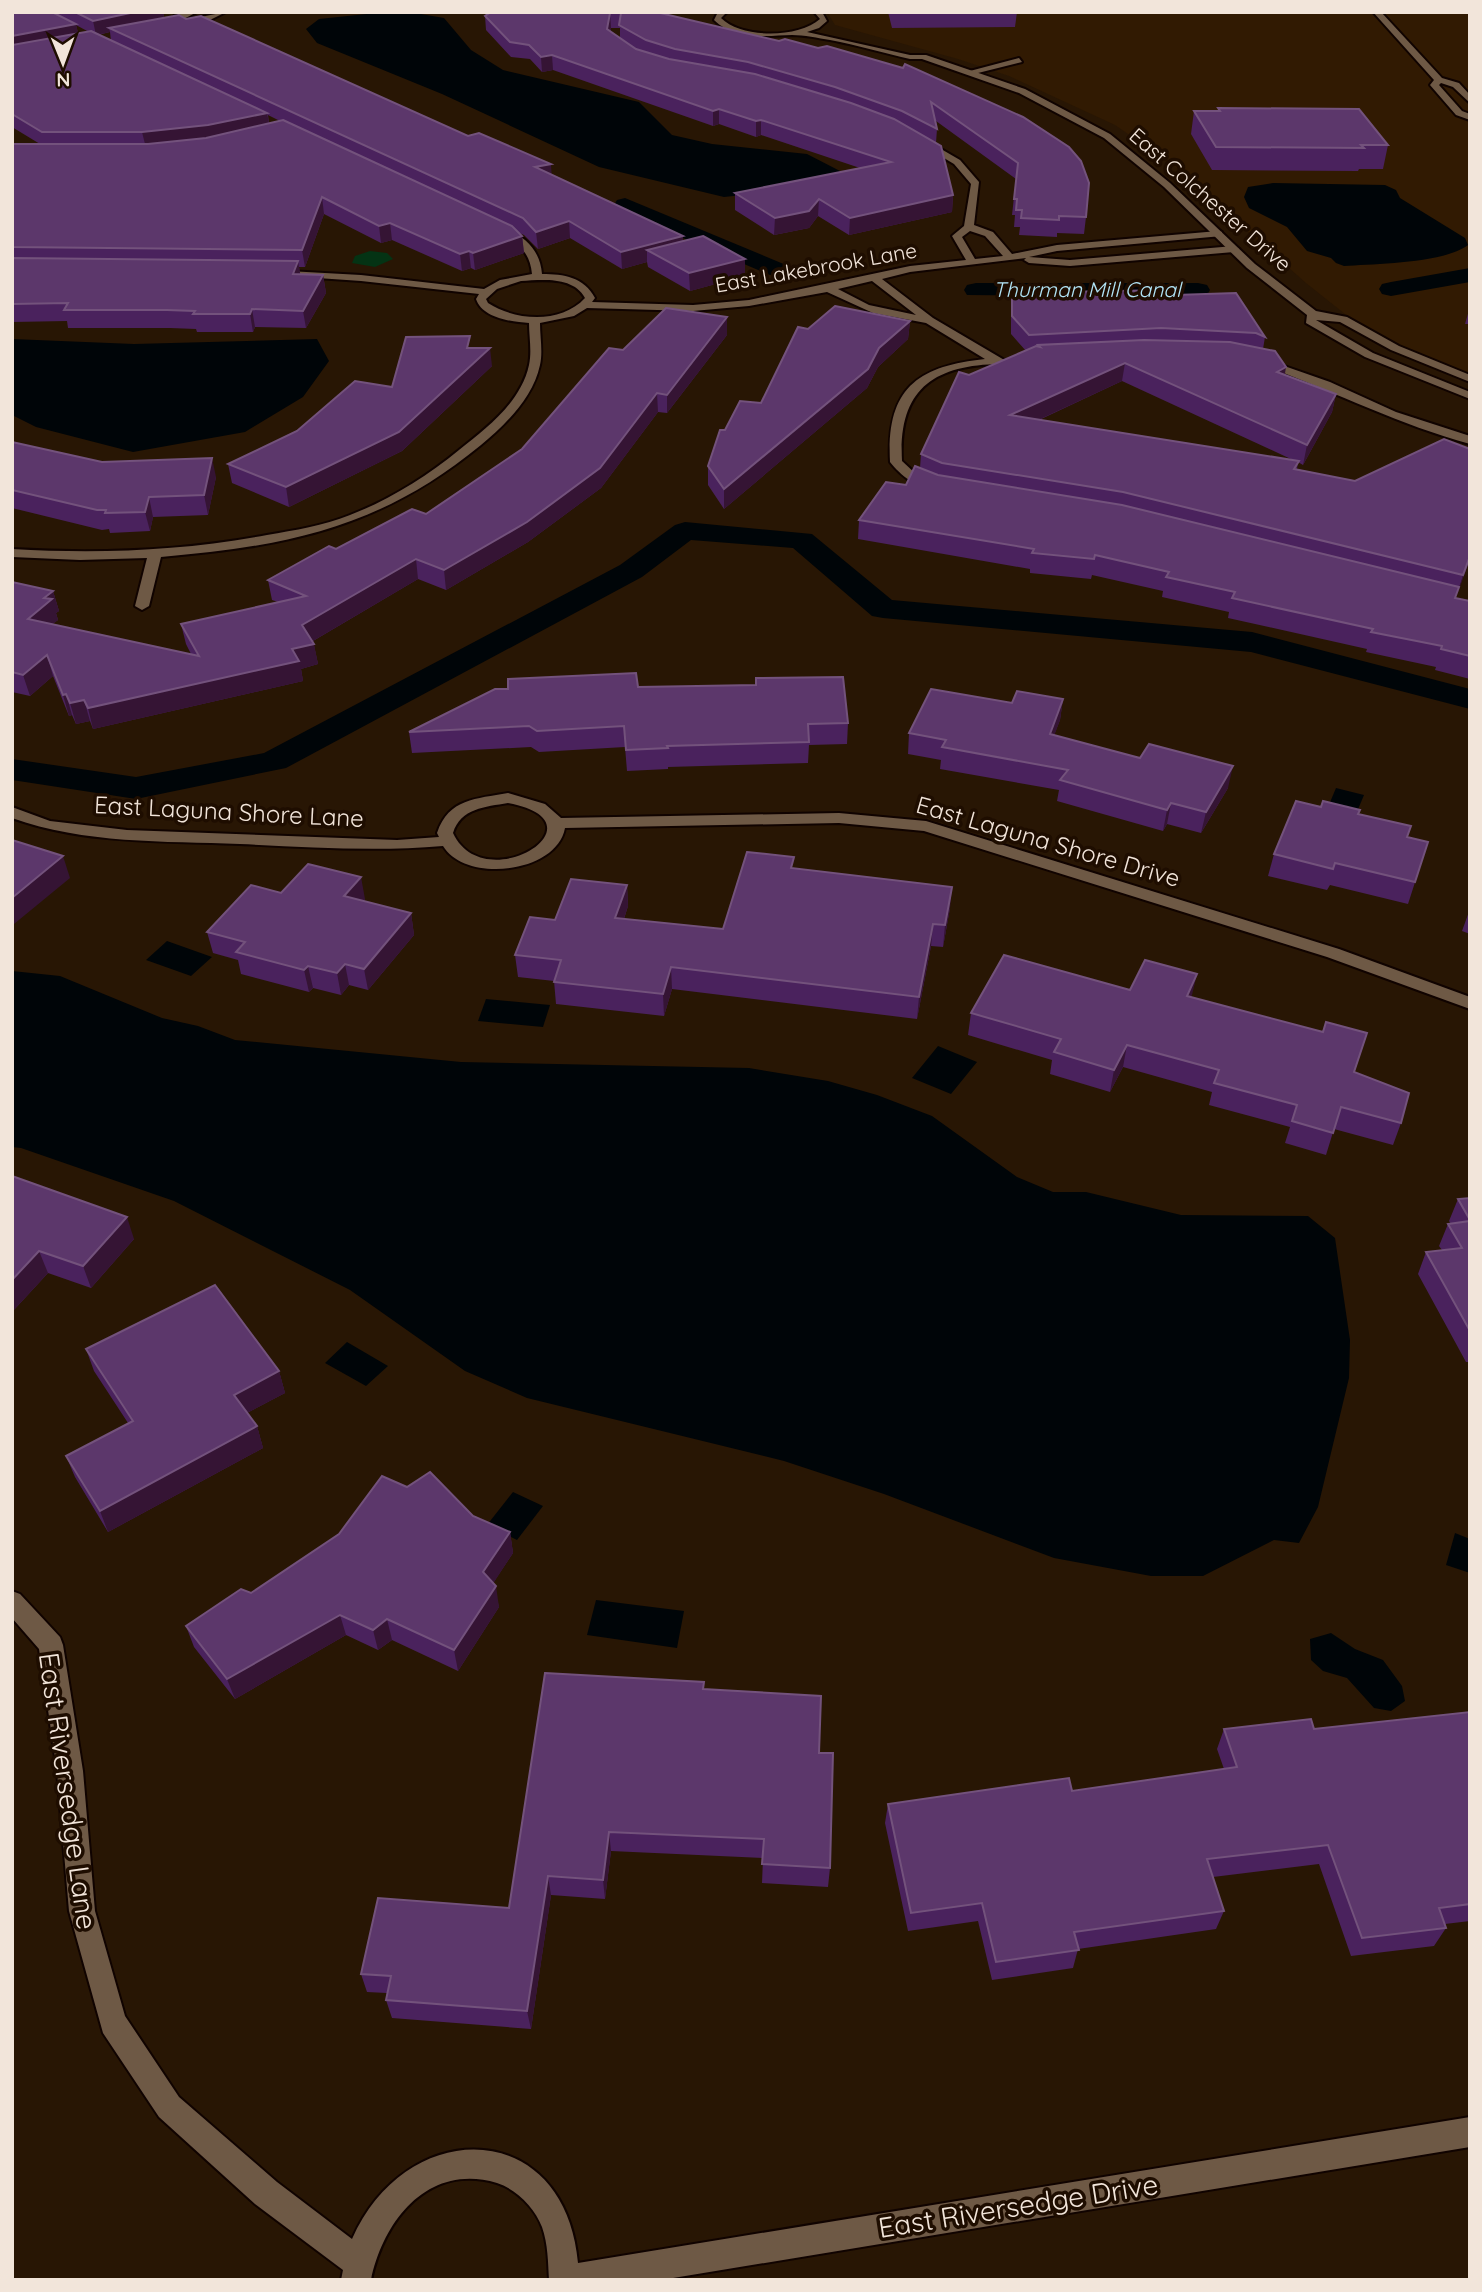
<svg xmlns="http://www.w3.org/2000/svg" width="1482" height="2292" font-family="Quicksand,sans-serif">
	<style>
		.built { fill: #311a02 }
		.green { fill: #043314 }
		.water { fill: #000508 }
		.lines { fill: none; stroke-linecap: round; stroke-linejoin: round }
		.canal { fill: #000508; fill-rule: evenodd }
		.service-casing { stroke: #100300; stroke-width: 4 }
		.minor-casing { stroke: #100300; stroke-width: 4 }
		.tertiary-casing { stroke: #100300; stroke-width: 4 }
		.service { fill: #6e5945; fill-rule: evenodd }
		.minor { fill: #6e5945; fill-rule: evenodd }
		.tertiary { fill: #6e5945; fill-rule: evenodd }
		.wall { fill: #4a225d; fill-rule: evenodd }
		.shaded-wall { fill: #351434 }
		.building { fill: #5c376b; stroke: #73527c; stroke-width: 2 }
		.labels { text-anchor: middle; stroke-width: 7; stroke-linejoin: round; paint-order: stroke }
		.far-street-label { font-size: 21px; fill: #f2e5da; stroke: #1e0d00 }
		.far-water-label { font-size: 21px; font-style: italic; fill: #b2e5f7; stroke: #1e0d00 }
		.street-label { font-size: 24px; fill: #f2e5da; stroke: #1e0d00 }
		.near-street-label { font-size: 28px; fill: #f2e5da; stroke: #1e0d00 }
	</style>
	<rect width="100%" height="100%" fill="#281604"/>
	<polygon class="built" points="827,12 1470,12 1470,374 1433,361 1355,322 1306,283 1173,165 1115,125 1009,76 958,59 835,25"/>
	<polygon class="green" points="370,251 387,253 393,259 375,267 352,263 355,256"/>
	<g class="water">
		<polygon points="376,13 415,13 444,18 471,50 503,70 639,102 672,135 712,144 807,154 840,171 835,185 724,197 599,167 442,94 317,43 306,29 319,19"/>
		<path d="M1273,183L1385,185L1396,190L1400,198L1465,238L1468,245C1445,263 1375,264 1344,266L1336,263L1331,258L1307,251L1287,227L1249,208L1244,197L1248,187Z"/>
		<polygon points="12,339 134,344 317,339 329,361 303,397 245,432 133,452 36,427 12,415"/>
		<polygon points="1336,788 1364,795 1351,826 1323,819"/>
		<polygon points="167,941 212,957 191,976 146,960"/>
		<polygon points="12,971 60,976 162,1018 198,1026 235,1040 461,1062 749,1068 828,1081 877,1095 932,1116 1017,1177 1053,1192 1086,1192 1181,1215 1308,1216 1335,1238 1350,1340 1349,1378 1318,1507 1299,1543 1274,1540 1203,1576 1151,1576 1054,1558 884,1494 784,1461 527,1398 465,1371 350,1290 174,1201 21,1148 12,1147"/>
		<polygon points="486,999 550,1005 543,1027 478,1021"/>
		<polygon points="938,1046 977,1062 951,1094 912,1078"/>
		<polygon points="347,1342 388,1366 366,1386 325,1363"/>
		<polygon points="513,1492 543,1506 517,1540 487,1525"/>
		<polygon points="1455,1533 1470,1539 1470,1573 1446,1565"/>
		<polygon points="596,1600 684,1611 677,1648 587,1635"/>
		<polygon points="1331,1633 1355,1649 1383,1660 1402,1686 1405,1701 1391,1711 1374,1708 1347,1678 1323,1671 1311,1660 1310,1639"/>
	</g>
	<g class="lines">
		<g class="canal">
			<polygon points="625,198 786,265 790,270 786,275 770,275 617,210 614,205 617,200"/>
			<polygon points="1470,268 1470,282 1391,296 1382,294 1379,289 1382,284 1391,282"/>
			<polygon points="976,283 1198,283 1207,285 1210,290 1207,295 1198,297 967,295 964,290 967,285"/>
			<polygon points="685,522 812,534 892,600 1252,632 1470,689 1470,709 1251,652 883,618 872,616 793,548 691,540 642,577 286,768 136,799 12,780 12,759 136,777 264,753 620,565 675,525"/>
		</g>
		<g class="service-casing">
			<polygon id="service" points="1019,58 1022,62 970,75 966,72"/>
		</g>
		<g class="minor-casing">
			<g id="minor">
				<polygon points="185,12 197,12 180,21 226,12 204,23 173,26 174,16"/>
				<polygon points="1373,12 1381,12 1442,78 1459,83 1470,95 1470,103 1453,87 1441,83 1439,85 1462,111 1470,114 1470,120 1456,115 1430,85 1434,80"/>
				<path d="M922,138L960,160L979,182L974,225L993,232L1012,254L1057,245L1218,231L1222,232V236L1057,251L1029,257L1070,260L1234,246L1239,249L1234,252L1070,266L1029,263L1024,260L1026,258L910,272L882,279L933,318L1006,361L1000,364C933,365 898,390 902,461L917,475L938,483V489C920,491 901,476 890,462C886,389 917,366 985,359L926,323L873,313L827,292L749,306L693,311L587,308L574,316L540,323C540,337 543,352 540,365C533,398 505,425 481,445C380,528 288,546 161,557L149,606L142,610L135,606L147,558L80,560L12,557V549C98,554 182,551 267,535C295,530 323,526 350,515C389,500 426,477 459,450C487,428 521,402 529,365C532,351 529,337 529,323C512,322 482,318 476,299L479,294L361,281L274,275L270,274V270L361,275L484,289L500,280L532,274C530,251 517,242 497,232L496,230L501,227C524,235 540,249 542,274C564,274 584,277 595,298L592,302L693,305L749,300L910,266L966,260L952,236L964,226L971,184L954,164L919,143V139ZM970,231L985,236L1003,256L975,259L962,237ZM521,281C542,280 573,276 585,298C561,324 516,321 488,303L486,299L497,289ZM872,281L916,315L869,305L838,289Z"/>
				<path d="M1264,359L1330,382L1396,412L1470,436V444C1397,424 1331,390 1260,364V360Z"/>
				<path d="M508,793L545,804L561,818L839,813L926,821L1339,949L1470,997V1009L1327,957L924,831L839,823L565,828C557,873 466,884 443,846C375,852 307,847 240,844C164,841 84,844 12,818V807L50,821L127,830L397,840L439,837L437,833C449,798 476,799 508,793ZM508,803C610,822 484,900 453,833C461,808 485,807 508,803Z"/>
				<path d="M12,1591L20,1594L60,1637L63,1645L83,1771L95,1911L125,2016L179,2097L277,2182L352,2239C407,2115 565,2117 578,2263L1470,2117V2147L661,2280H549C548,2262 548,2244 542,2227C535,2208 516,2189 497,2183C429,2163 384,2219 371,2280H341L343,2270L255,2204L159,2117L103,2033L69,1911L57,1771L39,1649L12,1618Z"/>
			</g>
		</g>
		<g class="tertiary-casing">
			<path id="tertiary" d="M718,12H727L721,18C742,39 799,38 820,19L814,12H822L827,21L819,28L807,32L910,55H926L1025,89L1110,134L1170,183L1255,264L1316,311L1347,317L1399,346L1470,375V382L1391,350L1340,322L1316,320L1373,353L1470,392V399L1365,357L1306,323L1307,315L1247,268L1164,187L1104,138L1019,93L922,59H910C884,53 857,45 830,40C818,38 804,35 792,35C766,36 734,40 714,20Z"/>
		</g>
		<use href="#service" class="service"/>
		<use href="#minor" class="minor"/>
		<use href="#tertiary" class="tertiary"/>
	</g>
	<g class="wall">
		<path d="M12,12H163L164,18L186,19L468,136L551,164V175L683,241L745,259V276L690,291L648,267L647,262L622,269L570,238L538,249L524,235L517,232L522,236L524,253L475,270L471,268L462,271L392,240L381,243L324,214L305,267H299L300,275H323L326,293L306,328L255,327L253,332H197L196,329L170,328H68L67,321L12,322V144H40L12,127ZM76,25L89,32L78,33ZM110,32L111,41L98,35ZM268,115L280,121L269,123Z"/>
		<path d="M656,12L779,41L818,48L903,68L1086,217L1084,234L1057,233V237L1019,235L1020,227H1014L1015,215H1012L1016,179L936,121L937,129L936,143L953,195L952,212L849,235L818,216L809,228L774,235L735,210V193L860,168L761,135L756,137L719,124L713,126L553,70L542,72L530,59L511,57L486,30L485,16ZM611,28H620V38L610,32Z"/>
		<polygon points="888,12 1017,12 1015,27 892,28"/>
		<polygon points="1218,108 1388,145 1383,169 1359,169 1358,171 1212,170 1191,134 1194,111 1218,111"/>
		<path d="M1175,295L1265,337L1263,349L1285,375L1336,394L1332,412L1303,465L1298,462L1297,469L1355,481L1470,449V559L1455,598L1470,601V679L1435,670L1436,667L1366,652L1367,649L1228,618L1229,612L1162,597L1163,591L1092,575L1091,579L1030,573V569L858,539L859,520L906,485L920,468L921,454L969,375L1026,351L1011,334V314L1012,296ZM1122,381L1293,460L1039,420Z"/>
		<polygon points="1470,307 1470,324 1465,324"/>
		<polygon points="910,321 908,339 878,367 867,388 724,509 708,485 708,466 725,430 761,403 808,329"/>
		<polygon points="727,335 667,413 658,412 601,488 528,542 446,590 418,579 313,641 318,664 301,669 303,681 93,729 90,721 76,724 72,715 69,716 53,676 30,696 12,692 12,582 53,591 59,611 56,613 58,620 52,624 191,654 186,644 181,624 278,602 272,600 268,580 336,549 426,514 522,449 623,350"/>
		<polygon points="471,348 492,366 402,451 289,507 232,483 228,464 392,387"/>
		<polygon points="12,442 102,462 216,477 208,515 153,517 150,531 110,533 109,529 102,530 12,508"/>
		<polygon points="638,687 848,723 847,744 809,745 808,763 668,767 668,769 627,771 625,747 539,752 531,747 412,753 409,732"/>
		<polygon points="1063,699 1060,720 1054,735 1228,788 1201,833 1167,824 1163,831 1057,801 1059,790 940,769 941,760 908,754 909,733 1012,703"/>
		<polygon points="1321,807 1359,814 1408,837 1428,842 1408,904 1330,885 1327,890 1268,876 1274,854"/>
		<polygon points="794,869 950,908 943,947 931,946 917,1019 672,989 664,1016 556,1004 554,981 518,977 515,955 555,920 627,885 628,906 624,919 723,929"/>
		<polygon points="281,893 365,899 363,901 411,913 414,935 368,990 349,985 341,995 313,988 309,992 241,974 238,960 213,953 207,932"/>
		<polygon points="1470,909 1470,934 1462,931"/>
		<polygon points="1130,990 1191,997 1354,1072 1401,1123 1393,1145 1334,1129 1326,1155 1285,1143 1290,1127 1209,1105 1212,1092 1123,1067 1110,1092 1050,1074 1052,1060 968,1035 971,1013"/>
		<polygon points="12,1176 134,1239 91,1288 48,1273 12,1312"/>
		<polygon points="1470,1198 1470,1362 1466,1362 1418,1274 1426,1252 1442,1250 1439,1246 1448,1224 1451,1224 1449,1221 1458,1199"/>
		<polygon points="86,1349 279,1371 285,1393 247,1413 257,1426 263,1448 108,1532 75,1477 66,1456 128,1423 94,1371"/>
		<polygon points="473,1516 510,1532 513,1553 493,1583 499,1607 458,1671 392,1640 378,1650 346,1635 235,1699 194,1647 186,1626 251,1593"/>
		<polygon points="704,1689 830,1868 828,1887 762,1883 763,1858 611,1851 605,1899 551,1895 531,2029 392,2018 386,2000 387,1993 367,1992 361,1974 509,1908"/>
		<polygon points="1470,1712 1470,1921 1445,1924 1446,1928 1434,1946 1351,1956 1319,1864 1213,1877 1224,1911 1216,1929 1078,1949 1073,1968 992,1980 978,1921 908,1931 885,1823 888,1804 1072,1791 1224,1769 1217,1749 1224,1729 1314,1729"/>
	</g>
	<g class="shaded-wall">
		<polygon points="135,12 163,12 165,21 109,28 110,32 96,35 93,21"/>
		<polygon points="610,13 611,28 607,44 607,29"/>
		<polygon points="76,24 79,38 12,51 12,36"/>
		<polygon points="552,55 553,70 542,72 541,57"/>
		<polygon points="719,109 719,124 713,126 713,111"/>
		<polygon points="267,113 270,128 146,148 142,132"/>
		<polygon points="761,120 761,135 756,137 756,121"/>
		<polygon points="551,164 552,180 535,167"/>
		<polygon points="953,195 952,212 849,235 850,218"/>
		<polygon points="322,197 324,214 305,267 302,250"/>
		<polygon points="819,199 818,216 809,228 774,235 775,218"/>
		<polygon points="569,221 570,238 538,249 536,232"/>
		<polygon points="390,223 392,240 381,243 379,226"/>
		<polygon points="522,236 524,253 475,270 473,253"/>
		<polygon points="683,236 683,253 647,250 647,262 622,269 621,252"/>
		<polygon points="469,251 471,268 462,271 460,254"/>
		<polygon points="745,259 745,276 690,291 689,273"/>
		<polygon points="298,261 301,279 293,274"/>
		<polygon points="323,275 326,293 306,328 303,311"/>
		<polygon points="252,309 255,327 253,332 250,314"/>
		<polygon points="727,317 727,335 667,413 667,395"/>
		<polygon points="910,321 908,339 878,367 867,388 724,509 724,489"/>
		<polygon points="490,348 492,366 402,451 289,507 286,487"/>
		<polygon points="1125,363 1122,381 1008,434 1010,415"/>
		<polygon points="1286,367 1283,386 1277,372"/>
		<polygon points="657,393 658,412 601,488 528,542 446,590 444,570"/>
		<polygon points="1336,394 1332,412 1303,465 1307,445"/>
		<polygon points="212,458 216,477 208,515 204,495"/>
		<polygon points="149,497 153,517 150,531 145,512"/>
		<polygon points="1470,556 1470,559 1457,595 1463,575"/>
		<polygon points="416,559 418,579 306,645 302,625"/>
		<polygon points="53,591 59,611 56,613 58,620 34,639 28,619 44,598"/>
		<polygon points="314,644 318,664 301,669 303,681 93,729 88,708 292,649"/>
		<polygon points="47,655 53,676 30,696 23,675"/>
		<polygon points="66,694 72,715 69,716 63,695"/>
		<polygon points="1063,699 1060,720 1047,755 1050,734"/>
		<polygon points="84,700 90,721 76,724 70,703"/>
		<polygon points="1233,766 1228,788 1201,833 1206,812"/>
		<polygon points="1171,803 1167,824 1163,831 1167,810"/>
		<polygon points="63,856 70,878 14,924 12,918 12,898"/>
		<polygon points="361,877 365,899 348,918 344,896"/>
		<polygon points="627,885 628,906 617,940 615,918"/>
		<polygon points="952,887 950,908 943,947 945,925"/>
		<polygon points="411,913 414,935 368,990 364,969"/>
		<polygon points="933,924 931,946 917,1019 919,997"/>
		<polygon points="345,964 349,985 341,995 337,973"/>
		<polygon points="308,966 313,988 309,992 304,970"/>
		<polygon points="671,967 672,989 664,1016 663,994"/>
		<polygon points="1197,974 1192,995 1182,1018 1187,996"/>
		<polygon points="1127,1045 1123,1067 1110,1092 1114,1070"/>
		<polygon points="127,1217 134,1239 91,1288 83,1266"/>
		<polygon points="39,1251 48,1273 12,1312 12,1280"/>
		<polygon points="279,1371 285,1393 241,1416 234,1395"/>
		<polygon points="257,1426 263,1448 108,1532 100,1511"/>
		<polygon points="510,1532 513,1553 487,1593 483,1572"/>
		<polygon points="496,1586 499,1607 458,1671 454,1650"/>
		<polygon points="340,1615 346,1635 235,1699 227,1679"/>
		<polygon points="387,1619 392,1640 378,1650 373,1630"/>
		<polygon points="609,1832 611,1851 605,1899 603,1880"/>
		<polygon points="548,1876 551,1895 531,2029 527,2011"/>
	</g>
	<g class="building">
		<polygon points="12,12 52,12 76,24 12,36"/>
		<polygon points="75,12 135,12 93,21"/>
		<polygon points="491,12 656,12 779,41 785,39 818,48 827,46 903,68 905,64 1023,117 1069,147 1081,161 1089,183 1086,217 1059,216 1059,220 1021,218 1022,210 1016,210 1017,199 1014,199 1018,163 931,102 937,129 902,111 835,87 748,62 675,49 646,40 619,25 621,13 610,13 607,29 636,49 669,59 755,74 851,103 894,119 941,146 953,195 850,218 819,199 809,211 775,218 735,193 891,162 761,120 756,121 719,109 713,111 552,55 541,57 529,45 510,42 485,16"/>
		<polygon points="179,15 186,19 201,16 468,136 479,133 551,164 535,167 683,236 621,252 569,221 536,232 523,218 109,28"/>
		<polygon points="91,31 267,113 208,125 142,132 42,132 12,114 12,45"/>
		<polygon points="1218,108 1359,109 1388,145 1361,145 1364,148 1216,147 1194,111 1220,111"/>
		<polygon points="283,120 512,226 522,236 473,253 469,251 460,254 390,223 379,226 322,197 302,250 12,247 12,144 148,144 206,138"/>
		<polygon points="703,236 745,259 689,273 647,250"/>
		<polygon points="12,258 298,261 293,274 323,275 303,311 252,309 250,314 193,314 195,311 167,310 64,310 68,303 12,304"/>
		<polygon points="1172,290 1175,295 1236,293 1265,337 1256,333 1161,328 1029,335 1012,316 1012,296 1054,292"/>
		<polygon points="835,306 910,321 879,348 868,369 724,489 708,466 720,430 725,430 740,401 761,403 798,327 808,329"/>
		<polygon points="666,308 727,317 667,395 657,393 600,468 527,522 444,570 416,559 302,625 314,644 292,649 299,661 88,708 84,700 70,703 66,694 63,695 47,655 23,675 12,672 12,582 53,591 44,598 52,599 28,619 199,656 181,624 306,596 268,580 329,546 336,549 412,509 426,514 522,449 609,348 623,350"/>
		<polygon points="470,336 467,348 490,348 399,432 286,487 228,464 297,431 355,381 392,387 406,337"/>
		<polygon points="1144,340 1230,342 1275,351 1286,367 1277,372 1336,394 1307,445 1125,363 1010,415 1299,461 1294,469 1355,481 1444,439 1470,449 1470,556 1463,575 1123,492 942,463 921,454 959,372 969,375 1036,346 1040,347 1038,345"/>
		<polygon points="12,442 102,462 212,458 204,495 149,497 145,512 105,513 106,510 97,510 12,490"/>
		<polygon points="915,466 938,475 1122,505 1459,587 1455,598 1470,601 1470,656 1441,649 1442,646 1371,632 1373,629 1232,598 1235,592 1166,577 1169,572 1095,555 1094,559 1032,553 1034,549 859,520 886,482 906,485"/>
		<polygon points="636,673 638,687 756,685 756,678 843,677 848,723 808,724 809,742 667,746 668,748 626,750 624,726 537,731 529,726 409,732 495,689 508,689 508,679"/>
		<polygon points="931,689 1012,703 1017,691 1063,699 1050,734 1140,758 1149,744 1233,766 1206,812 1171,803 1167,810 1060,780 1068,770 942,747 946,740 909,733"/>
		<polygon points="1296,801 1321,807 1323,801 1360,810 1358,814 1411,826 1407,837 1428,842 1415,882 1335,863 1333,869 1274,854"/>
		<polygon points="12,840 63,856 12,898"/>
		<polygon points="747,852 794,857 791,868 952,887 945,925 933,924 919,997 671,967 663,994 554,982 561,960 515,955 530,917 555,920 571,879 627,885 615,918 723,929"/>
		<polygon points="308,864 361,877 344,896 411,913 364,969 345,964 337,973 308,966 304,970 236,952 245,942 207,932 251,885 281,893"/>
		<polygon points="1004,955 1130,990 1145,960 1197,974 1187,996 1323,1032 1326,1022 1367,1033 1354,1072 1409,1093 1401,1123 1341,1107 1333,1133 1292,1121 1297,1105 1214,1083 1219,1070 1127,1045 1114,1070 1054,1052 1061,1039 971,1013"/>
		<polygon points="12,1176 127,1217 83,1266 39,1251 12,1280"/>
		<polygon points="1470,1198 1470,1220 1458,1199"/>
		<polygon points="1470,1221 1470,1331 1426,1252 1462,1248 1448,1224"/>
		<polygon points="215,1285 279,1371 234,1395 257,1426 100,1511 66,1456 133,1421 86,1349"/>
		<polygon points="430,1472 473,1516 510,1532 483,1572 496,1586 454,1650 387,1619 373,1630 340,1615 227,1679 186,1626 241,1589 251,1593 339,1534 382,1476 407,1487"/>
		<polygon points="545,1673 704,1682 703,1689 821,1696 819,1753 833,1753 830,1868 762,1864 764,1839 609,1832 603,1880 548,1876 527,2011 386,2000 391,1976 361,1974 378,1898 509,1908"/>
		<polygon points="1470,1712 1470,1904 1439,1908 1446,1928 1362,1938 1328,1845 1207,1859 1224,1911 1074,1932 1079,1950 996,1962 982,1903 911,1913 888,1804 1069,1778 1072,1791 1237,1767 1224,1729 1311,1719 1314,1729"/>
	</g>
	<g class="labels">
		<g class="far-street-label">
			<text transform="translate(1210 200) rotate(41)" y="7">East Colchester Drive</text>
			<text transform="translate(816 268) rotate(-10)" y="7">East Lakebrook Lane</text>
		</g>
		<g class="far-water-label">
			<text x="1087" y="297">Thurman Mill Canal</text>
		</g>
		<g class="street-label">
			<text transform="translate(229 812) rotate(3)" y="8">East Laguna Shore Lane</text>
			<text transform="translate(1048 842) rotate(16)" y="8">East Laguna Shore Drive</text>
		</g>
		<g class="near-street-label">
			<text transform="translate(68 1791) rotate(82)" y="10">East Riversedge Lane</text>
			<text transform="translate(1018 2206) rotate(-9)" y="10">East Riversedge Drive</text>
		</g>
	</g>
	<rect width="1482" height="2292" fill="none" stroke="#f2e5da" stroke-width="28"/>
	<g transform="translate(63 63) rotate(179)" stroke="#1e0d00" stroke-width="5" paint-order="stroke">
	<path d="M0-5L12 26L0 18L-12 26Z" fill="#f2e5da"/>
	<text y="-10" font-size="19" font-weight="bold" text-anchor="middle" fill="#f2e5da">N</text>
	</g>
</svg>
